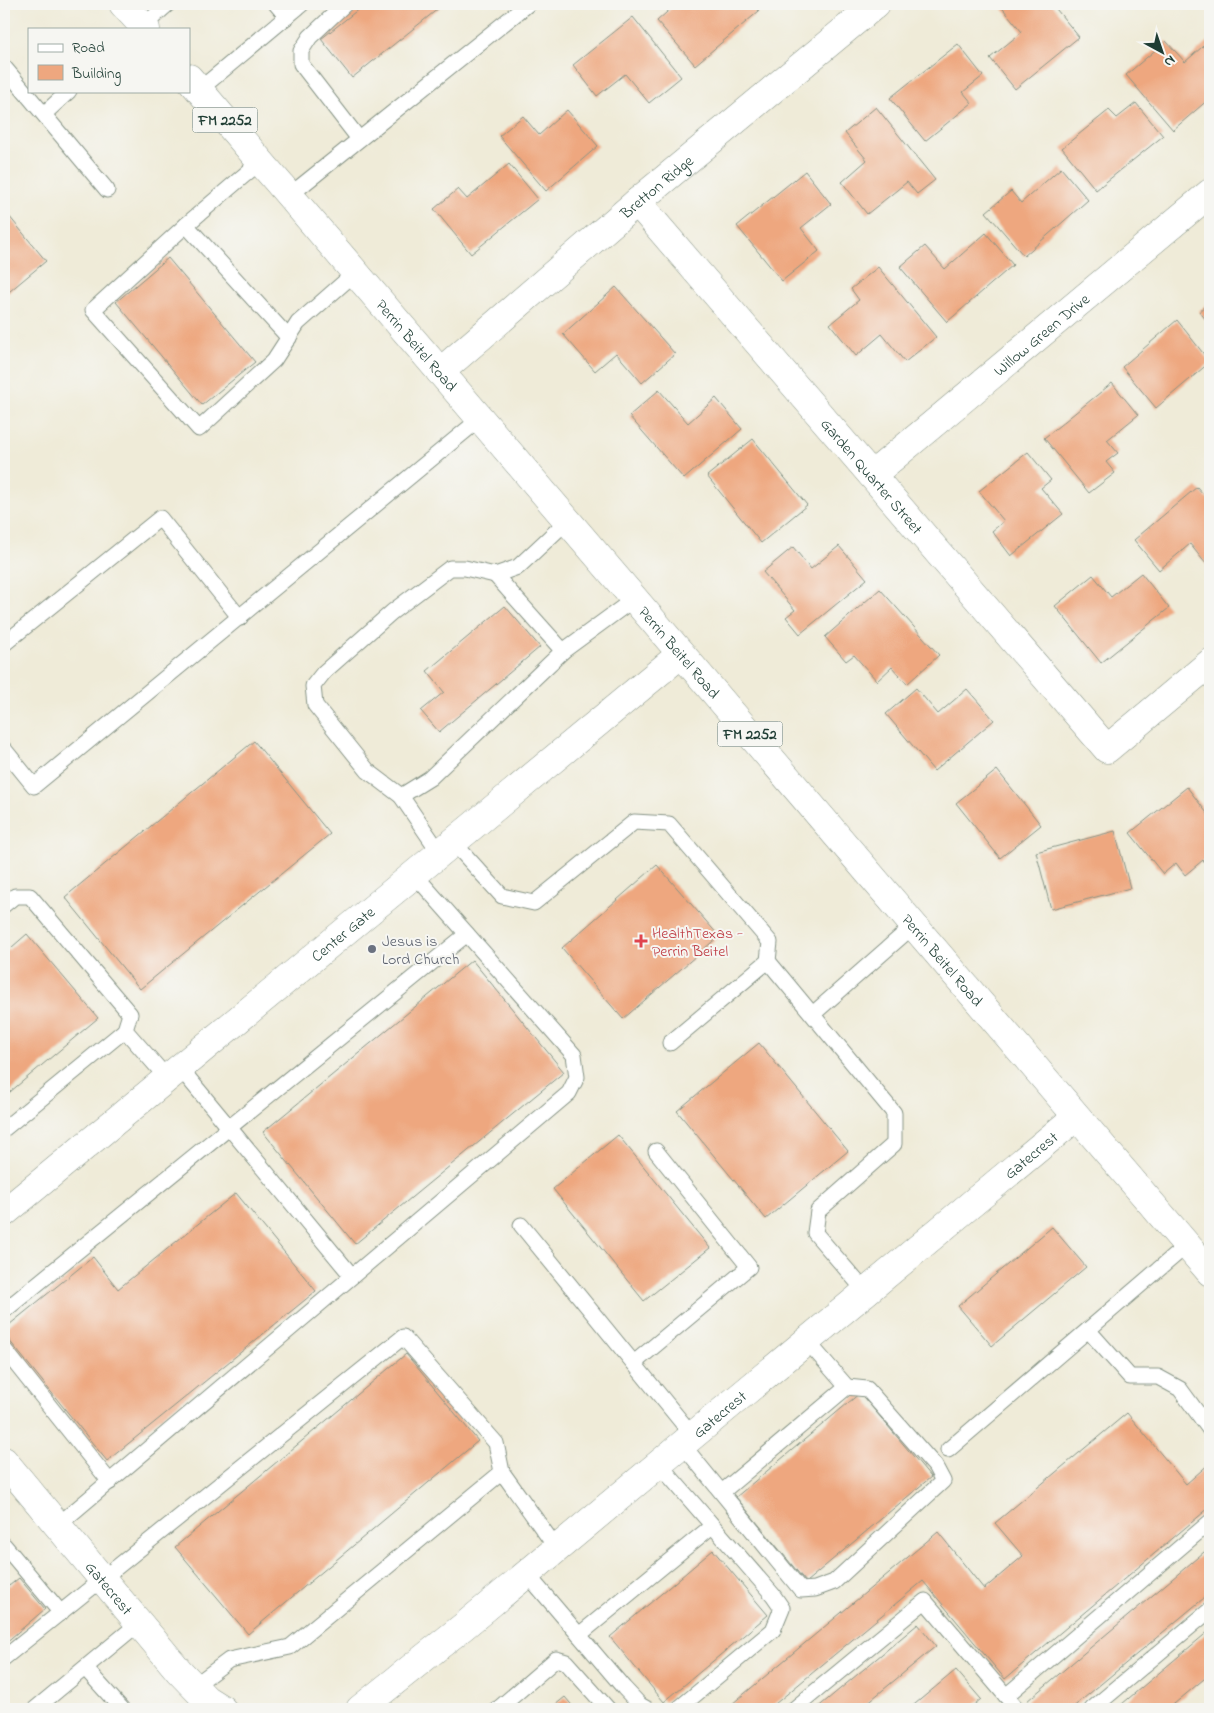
<svg xmlns="http://www.w3.org/2000/svg" width="1214" height="1713" font-family="'Indie Flower',sans-serif">
	<style>
		.building { fill: #eea77f }
		.lines { fill: none; stroke-linecap: round; stroke-linejoin: round }
		.service-casing { stroke: #879486; stroke-width: 17 }
		.minor-casing { stroke: #879486; stroke-width: 29 }
		.primary-casing { stroke: #879486; stroke-width: 29 }
		.service { stroke: #fff; stroke-width: 15 }
		.minor { stroke: #fff; stroke-width: 28 }
		.primary { stroke: #fff; stroke-width: 28 }
		.health-dot { fill: #e0444e; stroke: #f6f6f2; stroke-width: 2 }
		.worship-dot { fill: #6b7280; stroke: #f6f6f2; stroke-width: 2 }
		.labels { text-anchor: middle; stroke-width: 4; stroke-linejoin: round; paint-order: stroke }
		.shield { fill: #f6f6f2; stroke: #60746d; stroke-width: 1 }
		.shield-label { font-size: 15px; font-weight: bold; fill: #1f3d34 }
		.street-label { font-size: 16px; fill: #1f3d34; stroke: #f6f6f2 }
		.health-label { font-size: 16px; fill: #be3a42; stroke: #f6f6f2; text-anchor: start }
		.worship-label { font-size: 16px; fill: #5b616d; stroke: #f6f6f2; text-anchor: start }
	</style>
	<rect width="100%" height="100%" fill="#f6f6f2"/>
	<filter id="ink" filterUnits="userSpaceOnUse"><feTurbulence type="fractalNoise" baseFrequency=".02" numOctaves="2"/><feDisplacementMap in="SourceGraphic" scale="10" xChannelSelector="R" yChannelSelector="G"/><feConvolveMatrix kernelMatrix="1 2 1 2 8 2 1 2 1" color-interpolation-filters="sRGB"/></filter>
	<filter id="wash" filterUnits="userSpaceOnUse"><feTurbulence type="fractalNoise" baseFrequency=".0096" numOctaves="4" result="noise"/><feDisplacementMap in="SourceGraphic" scale="20" xChannelSelector="R" yChannelSelector="G"/><feGaussianBlur stdDeviation="1.12" result="paint"/><feColorMatrix in="noise" values="0 0 0 0 0 0 0 0 0 0 0 0 0 0 0 0 0 1.4 0 .05"/><feComposite in="paint" operator="in"/></filter>
	<g filter="url(#wash)">
		<rect width="100%" height="100%" fill="#efebd8"/>
		<g id="blocks">
			<g class="building">
				<polygon points="365,4 444,4 352,78 321,39"/>
				<polygon points="676,4 753,4 759,11 695,65 657,21"/>
				<polygon points="999,4 1052,4 1079,37 1015,89 990,58 1022,32"/>
				<polygon points="633,17 681,77 649,103 625,74 597,96 573,65"/>
				<polygon points="1210,40 1210,98 1173,130 1126,75 1166,41 1185,62"/>
				<polygon points="958,44 983,76 963,92 972,103 925,141 890,98"/>
				<polygon points="1136,103 1163,136 1096,190 1062,148 1109,110 1117,118"/>
				<polygon points="876,107 935,180 917,194 907,182 867,214 842,182 867,160 845,133"/>
				<polygon points="567,110 598,146 546,191 499,136 523,116 539,135"/>
				<polygon points="509,164 538,199 471,254 434,209 458,189 467,199"/>
				<polygon points="1061,168 1088,200 1024,256 986,212 1011,191 1021,203"/>
				<polygon points="805,171 831,204 801,228 819,251 782,281 737,226"/>
				<polygon points="4,210 46,261 4,296"/>
				<polygon points="986,233 1013,265 947,322 900,267 925,246 945,269"/>
				<polygon points="168,258 255,362 202,405 116,302"/>
				<polygon points="878,267 936,337 905,362 882,334 856,356 830,324 859,300 851,289"/>
				<polygon points="616,287 675,354 642,383 616,353 595,371 563,334"/>
				<polygon points="1210,302 1210,325 1199,311"/>
				<polygon points="1177,320 1210,362 1156,408 1122,367"/>
				<polygon points="1112,383 1138,415 1107,440 1118,453 1106,462 1115,473 1089,493 1044,438"/>
				<polygon points="659,390 688,423 716,398 742,429 684,479 629,416"/>
				<polygon points="753,439 807,505 761,543 707,476"/>
				<polygon points="1028,452 1051,480 1041,488 1063,514 1011,556 992,531 1004,521 979,491"/>
				<polygon points="1197,487 1210,502 1210,569 1190,544 1159,570 1134,540"/>
				<polygon points="839,546 867,579 800,634 786,617 795,610 763,572 793,547 811,569"/>
				<polygon points="1141,573 1169,608 1101,663 1055,606 1093,575 1111,597"/>
				<polygon points="880,589 939,655 907,684 892,667 877,681 854,655 846,661 825,637"/>
				<polygon points="505,606 540,647 439,732 421,711 444,692 427,671"/>
				<polygon points="916,688 938,714 967,689 994,720 934,771 886,714"/>
				<polygon points="254,741 330,834 140,989 65,897"/>
				<polygon points="997,770 1041,825 1000,858 956,803"/>
				<polygon points="1187,787 1210,817 1210,860 1206,864 1203,860 1185,875 1176,863 1163,874 1130,833"/>
				<polygon points="1115,831 1130,888 1051,909 1036,852"/>
				<polygon points="657,865 719,936 623,1019 562,948"/>
				<polygon points="27,934 98,1018 4,1097 4,954"/>
				<polygon points="472,960 564,1072 355,1244 263,1132"/>
				<polygon points="759,1043 848,1151 766,1219 677,1111"/>
				<polygon points="618,1135 710,1248 644,1301 553,1189"/>
				<polygon points="236,1193 316,1291 107,1461 4,1334 4,1329 93,1257 118,1289"/>
				<polygon points="1052,1227 1086,1267 992,1346 958,1306"/>
				<polygon points="406,1354 478,1441 248,1634 175,1547"/>
				<polygon points="860,1393 931,1477 806,1582 736,1497"/>
				<polygon points="1127,1413 1186,1484 1210,1463 1210,1507 1005,1679 923,1581 769,1709 726,1709 938,1532 984,1589 1023,1556 995,1523"/>
				<polygon points="1210,1547 1210,1593 1071,1709 1034,1709 1027,1701"/>
				<polygon points="713,1550 768,1615 664,1702 610,1637"/>
				<polygon points="19,1578 45,1609 4,1644 4,1579 9,1586"/>
				<polygon points="918,1624 936,1646 860,1709 816,1709"/>
				<polygon points="1210,1630 1210,1674 1168,1709 1116,1709"/>
				<polygon points="956,1670 981,1699 969,1709 909,1709"/>
				<polygon points="565,1697 575,1709 550,1709"/>
			</g>
		</g>
	</g>
	<g filter="url(#ink)">
		<use href="#blocks" fill-opacity="0" stroke="#879486" stroke-width="1"/>
		<g class="lines">
			<g class="service-casing">
				<g id="service">
					<polyline points="276,4 287,17"/>
					<polyline points="345,4 310,37 301,51 301,64 359,139"/>
					<polyline points="140,29 168,4"/>
					<polyline points="4,67 107,190"/>
					<polyline points="199,90 302,4"/>
					<polyline points="44,114 69,91"/>
					<polyline points="261,161 186,225 93,310 199,429 274,360 298,323 356,272"/>
					<polyline points="290,195 528,4"/>
					<polyline points="186,225 289,338"/>
					<polyline points="566,522 518,567 495,575 465,568 450,568 392,612 324,672 313,686 315,705 368,771 401,796 430,778 563,651 634,599"/>
					<polyline points="495,575 563,651"/>
					<polyline points="4,644 160,518 240,618"/>
					<polyline points="4,749 34,786 481,418"/>
					<polyline points="401,796 440,853"/>
					<polyline points="453,842 502,896 534,903 634,822 669,824 770,942 768,961 670,1043"/>
					<polyline points="4,905 15,896 30,896 130,1014 125,1030 167,1078"/>
					<polyline points="768,961 894,1113 894,1144 818,1211 815,1233 866,1292"/>
					<polyline points="813,1014 913,926"/>
					<polyline points="180,1068 352,1276"/>
					<polyline points="4,1129 125,1030"/>
					<polyline points="521,1225 693,1436"/>
					<polyline points="4,1311 467,934"/>
					<polyline points="1088,1330 1130,1377 1158,1377 1180,1389 1210,1430"/>
					<polyline points="807,1341 847,1387"/>
					<polyline points="4,1349 110,1482"/>
					<polyline points="634,1363 749,1267 656,1151"/>
					<polyline points="682,1444 801,1590 815,1589 834,1582 943,1481 935,1466 867,1389 847,1387 722,1492"/>
					<polyline points="948,1450 1187,1245"/>
					<polyline points="659,1464 773,1595 782,1608 773,1630 678,1709"/>
					<polyline points="502,1472 557,1549"/>
					<polyline points="58,1525 569,1093 577,1077 574,1055 414,874"/>
					<polyline points="4,1545 61,1613"/>
					<polyline points="527,1574 624,1688 640,1705 647,1709"/>
					<polyline points="579,1635 712,1526"/>
					<polyline points="4,1658 403,1337 496,1443 502,1472 290,1647 229,1660 194,1686"/>
					<polyline points="85,1668 122,1709"/>
					<polyline points="1006,1696 1017,1709"/>
					<polyline points="35,1709 139,1623"/>
					<polyline points="498,1709 556,1659 566,1662 608,1709"/>
					<polyline points="794,1709 925,1601 1006,1696 1210,1522"/>
					<polyline points="1092,1709 1210,1610"/>
				</g>
			</g>
			<g class="minor-casing">
				<g id="minor">
					<path id="s1" d="M637,202L1107,749L1210,663"/>
					<path id="s2" d="M440,372L637,202L876,4"/>
					<path id="s3" d="M872,475L1210,193"/>
					<path id="s4" d="M4,1213L681,654"/>
					<path id="s5" d="M4,1461L179,1671L206,1699L222,1709"/>
					<path id="s6" d="M360,1709L464,1626L1076,1117"/>
				</g>
			</g>
			<g class="primary-casing">
				<g id="primary">
					<polyline points="123,4 146,29"/>
					<path id="s7" d="M189,78L1210,1272"/>
				</g>
			</g>
			<use href="#service" class="service"/>
			<use href="#minor" class="minor"/>
			<use href="#primary" class="primary"/>
		</g>
	</g>
	<path class="health-dot" d="M638.5 933.5h5v5h5v5h-5v5h-5v-5h-5v-5h5z"/>
	<circle class="worship-dot" cx="372" cy="949" r="5"/>
	<g class="labels">
		<g class="shield">
			<rect x="192.5" y="107.5" width="65" height="25" rx="4"/>
			<rect x="717.5" y="721.5" width="65" height="25" rx="4"/>
		</g>
		<g class="shield-label">
			<text x="225" y="125">FM 2252</text>
			<text x="750" y="739">FM 2252</text>
		</g>
		<g class="street-label">
			<text dy="6" stroke="none"><textPath href="#s2" startOffset="285">Bretton Ridge</textPath></text>
			<text dy="6" stroke="none"><textPath href="#s3" startOffset="220">Willow Green Drive</textPath></text>
			<text dy="6" stroke="none"><textPath href="#s7" startOffset="351">Perrin Beitel Road</textPath></text>
			<text dy="6" stroke="none"><textPath href="#s1" startOffset="361">Garden Quarter Street</textPath></text>
			<text dy="6" stroke="none"><textPath href="#s7" startOffset="755">Perrin Beitel Road</textPath></text>
			<text dy="6" stroke="none"><textPath href="#s4" startOffset="439">Center Gate</textPath></text>
			<text dy="6" stroke="none"><textPath href="#s7" startOffset="1160">Perrin Beitel Road</textPath></text>
			<text dy="6" stroke="none"><textPath href="#s6" startOffset="870">Gatecrest</textPath></text>
			<text dy="6" stroke="none"><textPath href="#s6" startOffset="465">Gatecrest</textPath></text>
			<text dy="6" stroke="none"><textPath href="#s5" startOffset="165">Gatecrest</textPath></text>
		</g>
		<g class="health-label">
			<text x="652" y="938">HealthTexas -<tspan x="652" dy="18">Perrin Beitel</tspan></text>
		</g>
		<g class="worship-label">
			<text x="382" y="946">Jesus is<tspan x="382" dy="18">Lord Church</tspan></text>
		</g>
	</g>
	<rect width="1214" height="1713" fill="none" stroke="#f6f6f2" stroke-width="20"/>
	<rect x="28" y="28" width="162" height="65" fill="#f6f6f2" stroke="#a0aca6"/>
	<rect x="38" y="44" width="25" height="8" fill="#ffffff" stroke="#a0aca6"/>
	<text x="72" y="52" font-size="15" fill="#1f3d34">Road</text>
	<rect x="38" y="65" width="25" height="15" fill="#eea77f" stroke="#a0aca6"/>
	<text x="72" y="78" font-size="15" fill="#1f3d34">Building</text>
	<g transform="translate(1162 52) rotate(140)" stroke="#f6f6f2" stroke-width="4" paint-order="stroke">
	<path d="M0-4L9 19L0 12L-9 19Z" fill="#1f3d34"/>
	<text y="-8" font-size="14" font-weight="bold" text-anchor="middle" fill="#1f3d34">N</text>
	</g>
</svg>
